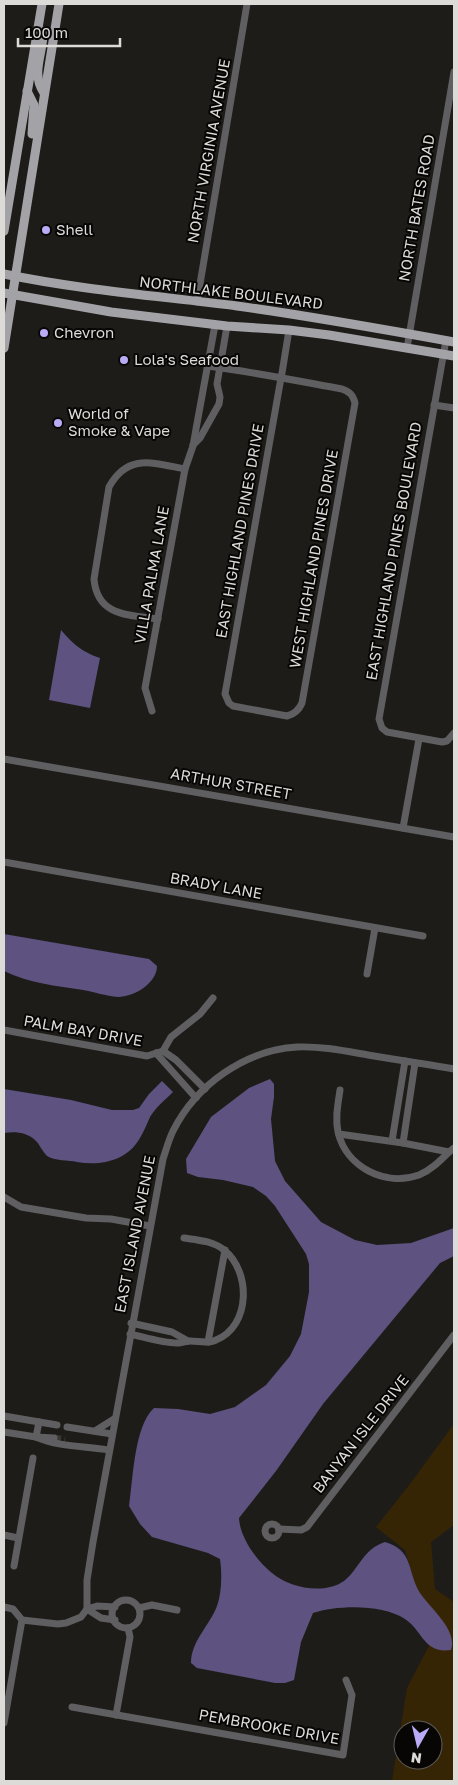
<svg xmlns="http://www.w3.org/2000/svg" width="458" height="1785" font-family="'Golos Text',sans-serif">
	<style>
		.green { fill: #362505; fill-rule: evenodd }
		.water { fill: #5d5280 }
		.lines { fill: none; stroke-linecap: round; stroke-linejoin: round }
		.minor-tunnel { stroke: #3b3935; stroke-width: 7; stroke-dasharray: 7 3.5; stroke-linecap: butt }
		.minor { stroke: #5f5e61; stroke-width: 7 }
		.major { stroke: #a3a2a7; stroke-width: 9 }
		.poi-dot { fill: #bbaaf6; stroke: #070605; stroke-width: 2 }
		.labels { text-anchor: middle; stroke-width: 4; stroke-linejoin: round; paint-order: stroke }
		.street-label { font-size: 15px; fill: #dddbd8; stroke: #070605 }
		.poi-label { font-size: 15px; fill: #dddbd8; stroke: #070605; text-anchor: start }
	</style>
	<rect width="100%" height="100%" fill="#1e1c18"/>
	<path class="green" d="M454,1424V1525L431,1542L435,1589L454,1602V1781H392L407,1688L431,1642L405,1550L376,1527L410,1484ZM403,1730H433V1760H403Z"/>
	<g class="water">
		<path d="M61,630C73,644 82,652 100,658L90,708L49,700Z"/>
		<path d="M4,934L149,959L157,966C157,983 134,997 118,997C106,996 94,992 83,990C57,986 28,983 4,971Z"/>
		<path d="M270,1079L274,1084V1097L271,1119L275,1161L285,1181L321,1222L355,1240L377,1245L411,1243L454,1228V1256L440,1263L323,1404L276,1471L239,1518C240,1538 257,1561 272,1573C289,1588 324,1595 344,1581C360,1568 363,1549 385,1542C414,1550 407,1572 420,1593C430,1608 458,1630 451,1650C424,1654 423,1631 405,1619C382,1604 338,1605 313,1613L301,1642L294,1680L285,1683H275L197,1668L191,1663C191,1641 210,1625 217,1606C222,1592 222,1573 220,1559L208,1553L152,1537L140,1524L129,1506C133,1480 134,1426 154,1408L178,1409L210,1414L235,1407L266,1385L290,1356L301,1334L309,1292V1264L306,1254L275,1206L266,1196L253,1187L223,1180L198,1177L187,1173L186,1159L211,1117L249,1088Z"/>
		<path d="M162,1081L173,1092C165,1100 156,1107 150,1117C147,1124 144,1131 140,1138C127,1161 101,1166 77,1162C69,1160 54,1161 47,1156C42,1151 40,1145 36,1141C28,1132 14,1131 4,1133V1089L71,1100L112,1110H133L139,1108L149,1094Z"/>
	</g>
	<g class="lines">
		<polyline class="minor-tunnel" points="54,1438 65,1440"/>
		<g class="minor">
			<polyline points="197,302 247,4"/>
			<polyline points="446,340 379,719 382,728 387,732 442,742 447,741 454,733"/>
			<polyline points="407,348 454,72"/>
			<path d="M208,366C253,372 298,381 342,389C350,392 353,395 355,403L302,703C299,710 295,714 287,716L233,706L229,703L225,694L281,378L282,373L289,330"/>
			<polyline points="434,405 454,408"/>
			<polyline points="193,445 200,438 219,404 220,397 217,384 227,326"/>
			<path d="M158,619C128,615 97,616 94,579L109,487C128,453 153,463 185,469"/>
			<polyline points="152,711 145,688 185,469 193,446 196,429 215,325"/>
			<polyline points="4,759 454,837"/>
			<polyline points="403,828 419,739"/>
			<polyline points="4,862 423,936"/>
			<polyline points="367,974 375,928"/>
			<polyline points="4,1030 147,1056 163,1051"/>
			<polyline points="163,1051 171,1037 200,1014 213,998"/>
			<polyline points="163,1051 176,1060 205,1089"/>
			<polyline points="156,1053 196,1098"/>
			<path d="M340,1090C338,1104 335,1118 338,1132C346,1167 385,1187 419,1175C431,1170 440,1161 449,1152"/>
			<polyline points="339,1134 403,1143 449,1152 454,1148"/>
			<polyline points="392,1141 405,1061"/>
			<polyline points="403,1143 415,1063"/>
			<polyline points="4,1197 21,1207 86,1218 111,1219 150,1226"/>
			<polyline points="131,1323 172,1332 188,1341"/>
			<path d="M130,1334C144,1337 165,1344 179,1343C183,1343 186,1341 190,1341C199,1341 208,1344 216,1340C251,1326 251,1271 224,1250C213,1241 198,1240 184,1238"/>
			<polyline points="208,1342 225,1250"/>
			<polyline points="4,1416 57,1425"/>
			<polyline points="67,1427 112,1434"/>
			<polyline points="95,1431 114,1419"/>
			<polyline points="4,1432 36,1437 54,1438"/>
			<path d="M36,1437C59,1447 84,1446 109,1450"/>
			<polyline points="36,1437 39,1422"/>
			<circle cx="272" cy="1531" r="7"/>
			<polyline points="279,1529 301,1530 307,1527 454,1335"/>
			<polyline points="4,1535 18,1538"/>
			<polyline points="14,1566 33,1458"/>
			<circle cx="126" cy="1614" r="14"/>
			<polyline points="4,1607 13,1609 22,1620 4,1723"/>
			<polyline points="139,1608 152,1605 177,1610"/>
			<path d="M87,1609V1580L93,1542L163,1159C166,1150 169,1139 173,1131C196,1085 245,1050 297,1047C321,1046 345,1051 368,1055C397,1060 426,1064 454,1069"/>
			<polyline points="87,1609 101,1618 115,1620"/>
			<polyline points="22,1620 58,1624 66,1623 81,1617 87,1609 97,1606 115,1607"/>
			<polyline points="72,1707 343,1755 352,1695 346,1680"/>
			<polyline points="116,1715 130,1637 128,1628"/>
		</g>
		<g class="major">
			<path d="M43,31C44,53 30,72 44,93"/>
			<polyline points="27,91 34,105 32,134"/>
			<polyline points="4,231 42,4"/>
			<path d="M4,274C81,290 159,296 237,306C310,316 382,329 454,342"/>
			<polyline points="4,293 111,312 227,326 289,330 329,335 454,356"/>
			<polyline points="4,348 59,4"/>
		</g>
	</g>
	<g class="poi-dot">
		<circle cx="46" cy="230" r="5"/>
		<circle cx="44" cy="333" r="5"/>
		<circle cx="124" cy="360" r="5"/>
		<circle cx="58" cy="423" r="5"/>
	</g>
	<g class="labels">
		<g class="street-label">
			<text transform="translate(209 151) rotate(-80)" y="5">NORTH VIRGINIA AVENUE</text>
			<text transform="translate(417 208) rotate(-80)" y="5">NORTH BATES ROAD</text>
			<text transform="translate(231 293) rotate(7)" y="5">NORTHLAKE BOULEVARD</text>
			<text transform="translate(240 531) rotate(-80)" y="5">EAST HIGHLAND PINES DRIVE</text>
			<text transform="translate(394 551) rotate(-80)" y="5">EAST HIGHLAND PINES BOULEVARD</text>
			<text transform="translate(314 559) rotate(-80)" y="5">WEST HIGHLAND PINES DRIVE</text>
			<text transform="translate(152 575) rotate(-80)" y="5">VILLA PALMA LANE</text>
			<text transform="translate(231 784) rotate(10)" y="5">ARTHUR STREET</text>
			<text transform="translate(216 886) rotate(10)" y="5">BRADY LANE</text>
			<text transform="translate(83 1031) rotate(10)" y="5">PALM BAY DRIVE</text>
			<text transform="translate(135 1234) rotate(-79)" y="5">EAST ISLAND AVENUE</text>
			<text transform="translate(361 1434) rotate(-52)" y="5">BANYAN ISLE DRIVE</text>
			<text transform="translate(269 1727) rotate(10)" y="5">PEMBROOKE DRIVE</text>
		</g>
		<g class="poi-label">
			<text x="56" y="235">Shell</text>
			<text x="54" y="338">Chevron</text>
			<text x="134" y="365">Lola's Seafood</text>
			<text x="68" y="419">World of<tspan x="68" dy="17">Smoke &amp; Vape</tspan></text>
		</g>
	</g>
	<rect width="458" height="1785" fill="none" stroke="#dddbd8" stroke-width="10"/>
	<g transform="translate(418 1745) rotate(188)"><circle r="24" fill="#070605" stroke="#5d5b59"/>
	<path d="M0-4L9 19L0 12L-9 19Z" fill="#bbaaf6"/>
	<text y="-8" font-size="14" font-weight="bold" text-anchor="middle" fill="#dddbd8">N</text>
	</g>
	<path d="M18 38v8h102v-8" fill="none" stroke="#dddbd8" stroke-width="2.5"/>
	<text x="25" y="38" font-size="15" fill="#dddbd8" stroke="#070605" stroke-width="4" paint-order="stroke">100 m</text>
</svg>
